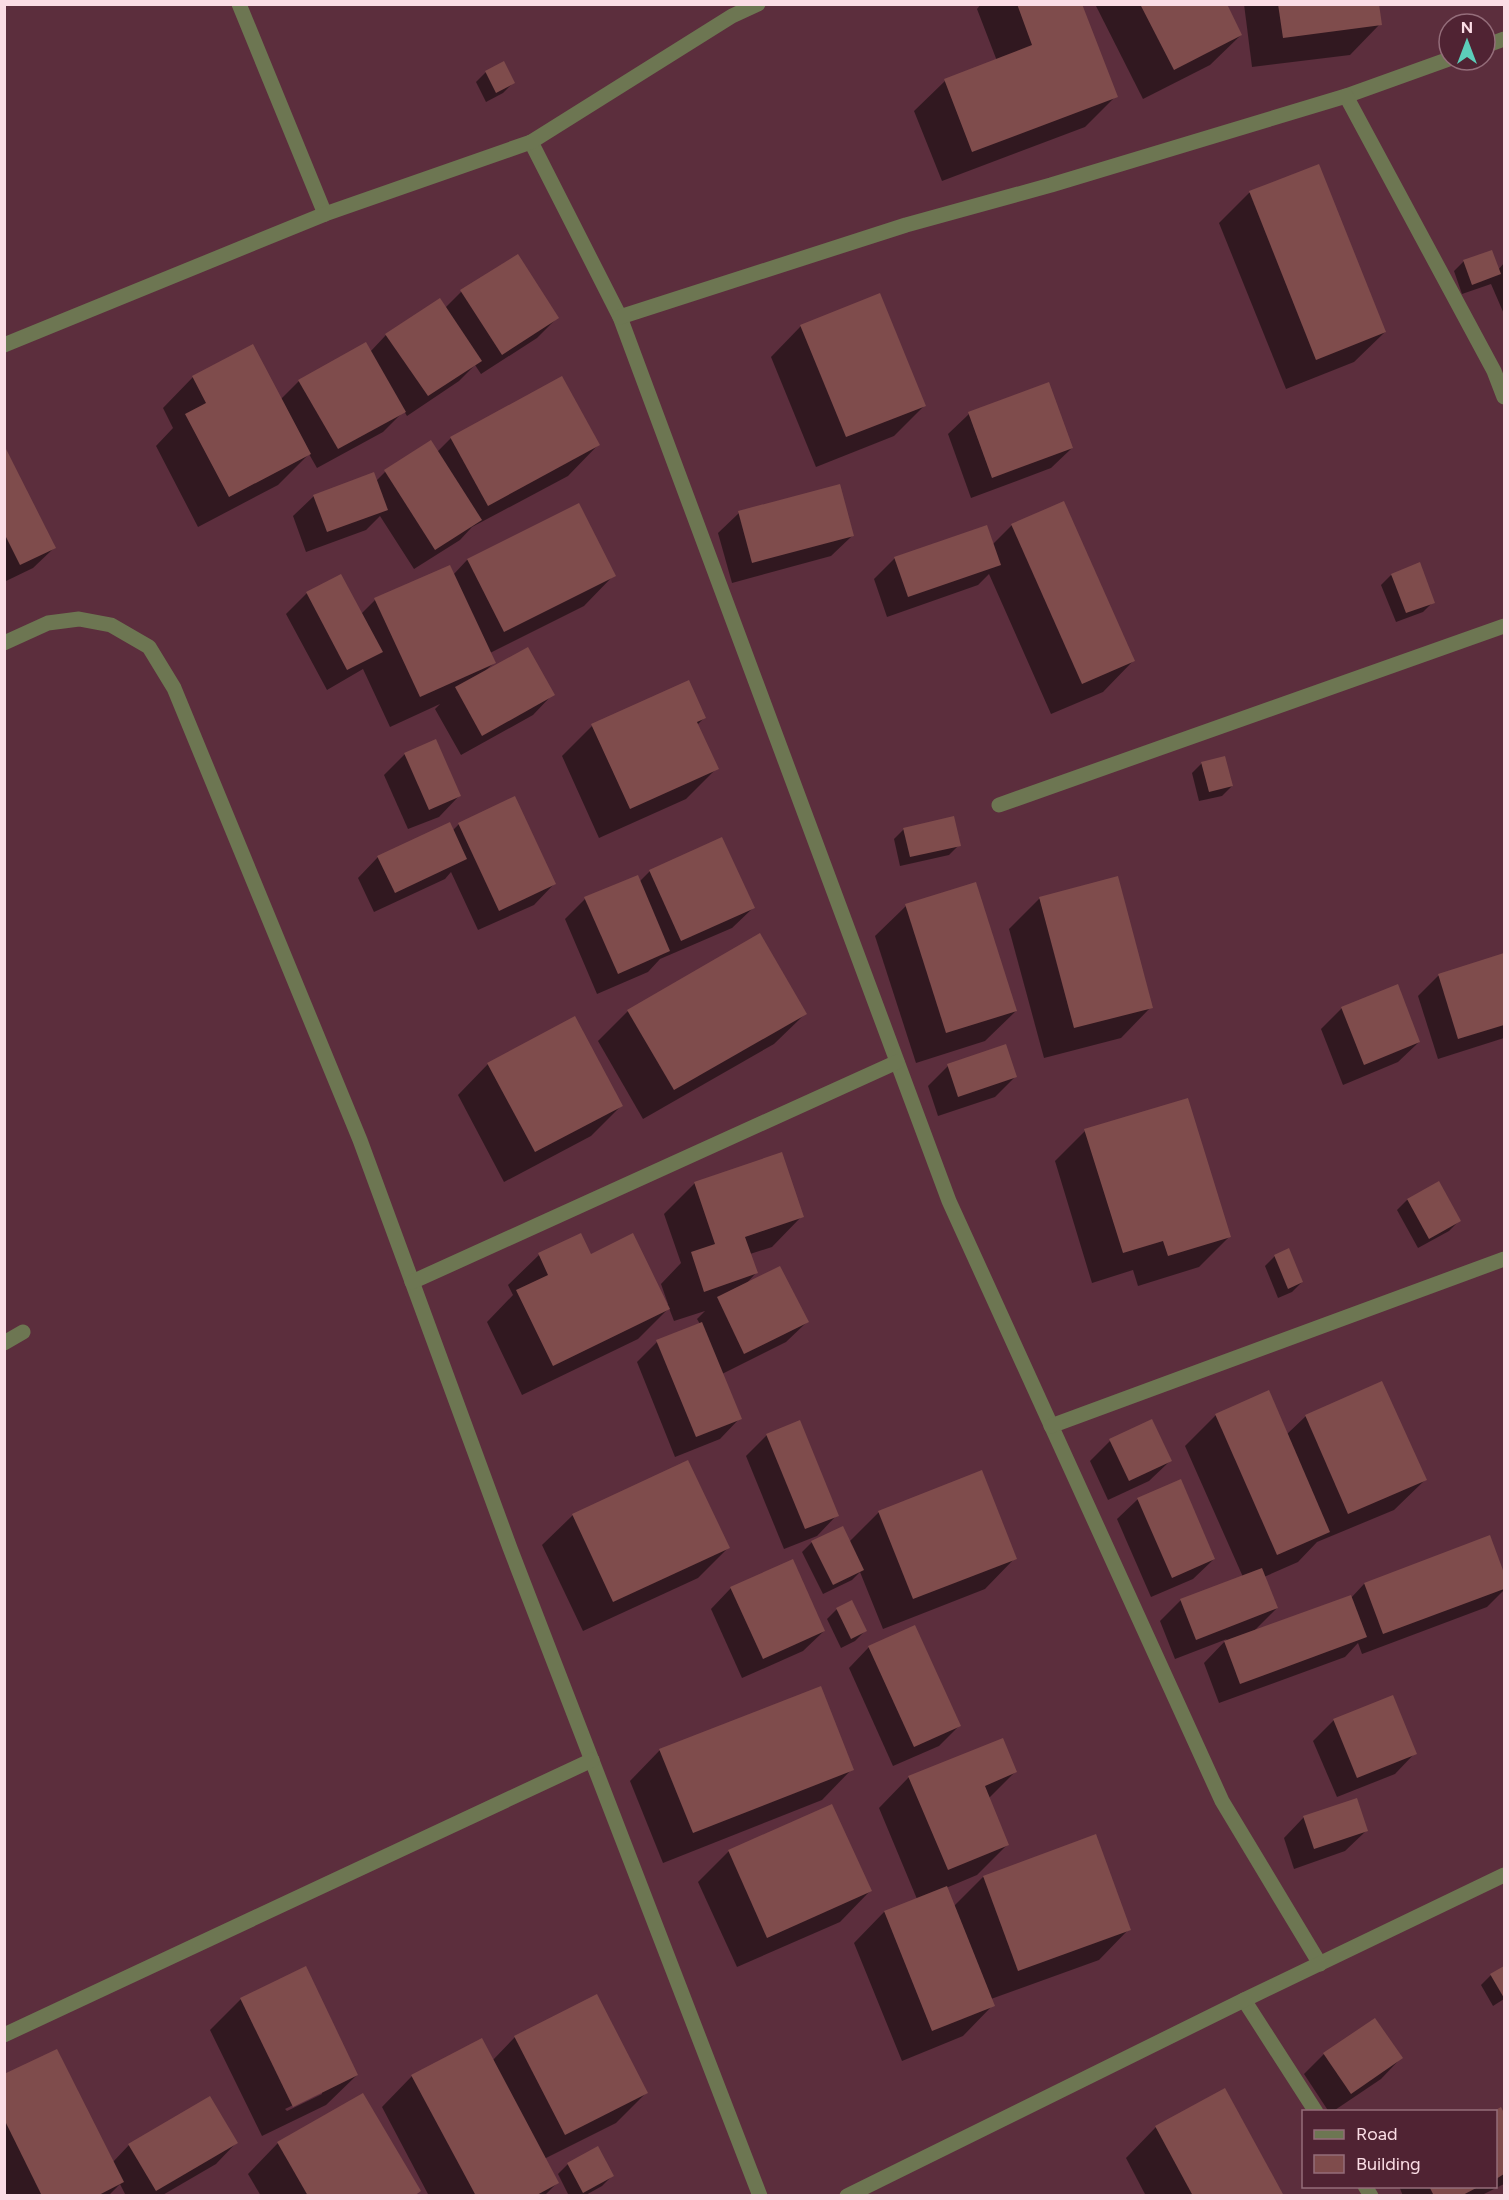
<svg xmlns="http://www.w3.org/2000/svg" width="1509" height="2200" font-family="Figtree,sans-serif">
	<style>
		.shadow { fill: #0007; fill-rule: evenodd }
		.building { fill: #7f4c4c }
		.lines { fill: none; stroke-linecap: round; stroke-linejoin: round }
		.minor { stroke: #6d7652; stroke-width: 15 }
	</style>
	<rect width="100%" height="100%" fill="#5c2e3d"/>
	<g class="shadow">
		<polygon points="981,4 1080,4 1116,96 1085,127 942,181 914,111 945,81 997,61 977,9"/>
		<polygon points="1095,4 1225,4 1241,35 1210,65 1143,99"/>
		<polygon points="1244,4 1377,4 1380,24 1350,55 1252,67"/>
		<polygon points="486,72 513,83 503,93 486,102 476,82"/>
		<polygon points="1318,166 1385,332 1354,362 1286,389 1219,223 1249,193"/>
		<polygon points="1464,261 1498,270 1504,263 1504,314 1491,284 1462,294 1454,271"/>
		<polygon points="461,292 557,318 537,338 481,374 475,365 459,381 407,416 404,411 383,432 317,468 309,454 278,485 198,527 156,446 173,428 163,408 193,377 280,400 299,381 370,352 386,335 445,308"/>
		<polygon points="801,326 924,406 894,436 816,467 771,357"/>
		<polygon points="969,414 1072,448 1051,468 971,498 948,434"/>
		<polygon points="451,438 598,445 568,476 472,527 460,540 414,569 380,516 366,530 306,552 293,516 314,496 376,481 385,472 437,452"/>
		<polygon points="4,448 54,548 33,568 4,582"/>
		<polygon points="578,505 614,575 584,606 490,653 494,663 485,671 553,694 533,715 461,755 435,709 440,704 390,727 363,669 327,690 286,614 307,593 341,576 361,614 375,600 453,575 467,560"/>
		<polygon points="739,513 852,536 831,556 732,583 718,533"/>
		<polygon points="1012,525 1133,661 1103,692 1051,714 989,574 978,585 887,617 874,579 895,558 992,545"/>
		<polygon points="1391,575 1433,602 1423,612 1396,622 1381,585"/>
		<polygon points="704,718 697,725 717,768 686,799 599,838 562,756 592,726"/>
		<polygon points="405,754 459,796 439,817 408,829 384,775"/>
		<polygon points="1202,763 1232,786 1222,796 1199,801 1192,773"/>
		<polygon points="459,824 554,884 534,905 478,930 451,872 445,879 374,912 358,878 378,857 452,831"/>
		<polygon points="904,829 959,845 949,855 900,866 894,839"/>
		<polygon points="650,871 753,908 732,928 660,959 648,972 597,994 565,919 585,899 639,882"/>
		<polygon points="1117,878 1151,1007 1121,1038 1044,1058 1009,929 1039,899"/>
		<polygon points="906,906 1016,1011 985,1041 916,1063 875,936"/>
		<polygon points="1504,955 1504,1038 1438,1059 1418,996 1438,976"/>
		<polygon points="1342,1008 1419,1042 1398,1062 1343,1085 1321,1029"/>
		<polygon points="628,1011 805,1014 774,1044 643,1119 598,1041"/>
		<polygon points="488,1064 621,1106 591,1136 504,1182 458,1095"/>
		<polygon points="948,1066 1016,1076 995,1097 938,1116 928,1086"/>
		<polygon points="1085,1131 1230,1236 1199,1267 1138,1286 1133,1270 1092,1283 1055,1161"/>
		<polygon points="695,1183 802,1216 772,1247 750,1254 756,1273 746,1284 807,1322 786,1342 722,1374 740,1418 720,1439 675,1457 637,1362 657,1342 700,1324 697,1319 705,1311 674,1321 669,1308 638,1339 522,1395 487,1322 513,1295 508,1285 539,1255 591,1256 666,1304 668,1304 661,1284 681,1263 664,1214"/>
		<polygon points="1438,1183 1459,1221 1449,1231 1418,1248 1397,1210 1407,1200"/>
		<polygon points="1275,1256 1302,1282 1292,1292 1278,1298 1265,1266"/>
		<polygon points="1216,1415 1286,1435 1306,1416 1425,1480 1394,1510 1317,1542 1298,1562 1264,1577 1277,1608 1253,1632 1351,1598 1364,1584 1489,1537 1504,1577 1504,1590 1487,1607 1362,1654 1358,1643 1345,1657 1219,1703 1204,1663 1227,1639 1175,1659 1160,1621 1181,1600 1243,1577 1185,1446"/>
		<polygon points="767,1435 837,1515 817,1536 784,1549 746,1456"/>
		<polygon points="1110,1441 1170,1461 1149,1481 1108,1500 1090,1461"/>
		<polygon points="1138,1499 1214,1559 1193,1579 1151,1597 1117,1519"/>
		<polygon points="879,1512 1015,1558 985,1589 883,1629 860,1572 852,1580 823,1594 802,1552 812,1542 849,1542"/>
		<polygon points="573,1515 728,1548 698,1578 583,1631 542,1545"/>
		<polygon points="731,1588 824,1631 803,1651 742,1678 711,1609"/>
		<polygon points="837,1609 865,1631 855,1641 841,1648 827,1619"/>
		<polygon points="869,1647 959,1726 939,1746 893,1766 849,1668"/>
		<polygon points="1334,1720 1415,1753 1395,1774 1337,1797 1313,1741"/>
		<polygon points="660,1750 852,1769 822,1800 663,1863 630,1781"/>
		<polygon points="1015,1772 988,1799 1007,1845 977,1875 946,1888 954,1906 983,1877 1129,1929 1099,1960 991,1999 993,2005 963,2036 902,2061 854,1943 884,1912 917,1899 879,1808 909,1777"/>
		<polygon points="1304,1817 1366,1831 1345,1851 1294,1869 1284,1838"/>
		<polygon points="729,1851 870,1891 840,1922 737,1967 698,1882"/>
		<polygon points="1504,1968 1504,1999 1493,2006 1481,1985 1491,1975"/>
		<path d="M241,1999L357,2075L326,2105L262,2136L210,2030ZM322,2091V2094L287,2111L285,2109Z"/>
		<polygon points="515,2037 646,2093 616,2123 544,2159 557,2183 544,2196 429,2196 382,2107 412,2076 492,2061"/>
		<polygon points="1324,2054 1401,2058 1381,2079 1332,2112 1329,2112 1304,2074"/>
		<polygon points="4,2076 112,2163 129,2145 236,2143 216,2164 161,2196 126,2196 120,2184 108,2196 4,2196"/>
		<polygon points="1501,2109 1504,2116 1504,2184 1480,2196 1403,2196 1399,2186 1496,2186 1496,2112"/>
		<polygon points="1156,2127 1282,2196 1146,2196 1126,2158"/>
		<polygon points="278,2143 414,2196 261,2196 248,2174"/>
		<polygon points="568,2164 612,2176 602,2186 584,2196 569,2196 558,2174"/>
	</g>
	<g class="building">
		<polygon points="1017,4 1082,4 1118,97 972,152 944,79 1032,45"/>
		<polygon points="1140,4 1227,4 1242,35 1174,70"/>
		<polygon points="1278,4 1379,4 1382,25 1283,38"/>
		<polygon points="504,61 515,83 496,93 485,71"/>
		<polygon points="1319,164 1386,332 1316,360 1249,191"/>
		<polygon points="1492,250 1501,274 1472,285 1463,260"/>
		<polygon points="518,254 559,318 502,355 460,290"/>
		<polygon points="880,293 926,406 846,437 800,325"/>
		<polygon points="440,298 482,361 428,396 385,334"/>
		<polygon points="366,342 406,412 338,449 298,380"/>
		<polygon points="253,344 311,454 229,497 185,414 206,403 192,376"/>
		<polygon points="562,376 600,445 488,506 450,437"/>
		<polygon points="1049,382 1073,448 992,478 968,412"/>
		<polygon points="431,440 482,520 435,550 384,470"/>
		<polygon points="4,445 56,548 20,565 4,533"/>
		<polygon points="374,472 388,510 327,532 313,495"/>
		<polygon points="840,484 854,536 752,563 738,511"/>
		<polygon points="1064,501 1135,661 1082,684 1011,524"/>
		<polygon points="579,503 616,576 504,632 467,559"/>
		<polygon points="987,525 1001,565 908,597 894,557"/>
		<polygon points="1420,562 1435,603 1406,613 1391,574"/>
		<polygon points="450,565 496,663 420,697 374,598"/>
		<polygon points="341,574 383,652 347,670 306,592"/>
		<polygon points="528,647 555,695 482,736 455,687"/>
		<polygon points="689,680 706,718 697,722 719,769 630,809 591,724"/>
		<polygon points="436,739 461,796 429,810 404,753"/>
		<polygon points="1225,756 1233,786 1209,792 1201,762"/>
		<polygon points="515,796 556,884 499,911 458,823"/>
		<polygon points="954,816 961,846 910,857 903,828"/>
		<polygon points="450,822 467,859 395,893 377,856"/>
		<polygon points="722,837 755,908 681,941 649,870"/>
		<polygon points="638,875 670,951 618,974 584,897"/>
		<polygon points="1118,876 1153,1008 1074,1028 1039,897"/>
		<polygon points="976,882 1017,1011 946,1033 905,904"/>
		<polygon points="760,933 807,1014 674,1090 627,1010"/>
		<polygon points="1504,953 1504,1025 1458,1039 1438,974"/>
		<polygon points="1398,984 1420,1042 1364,1065 1341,1007"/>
		<polygon points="575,1016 623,1106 535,1152 487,1063"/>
		<polygon points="1006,1044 1017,1077 958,1097 947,1064"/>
		<polygon points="1188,1098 1231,1237 1168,1256 1163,1241 1123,1253 1084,1129"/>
		<polygon points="782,1152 804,1217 745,1237 758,1273 704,1292 691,1252 715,1244 694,1182"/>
		<polygon points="1439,1181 1461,1221 1429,1239 1407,1199"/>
		<polygon points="581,1233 591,1254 633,1233 670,1309 553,1366 516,1290 548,1275 538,1253"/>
		<polygon points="1289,1248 1303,1282 1288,1289 1274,1255"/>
		<polygon points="780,1266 809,1322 744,1354 717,1297"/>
		<polygon points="702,1322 742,1419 696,1437 656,1340"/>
		<polygon points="1382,1381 1427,1480 1348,1514 1305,1415"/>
		<polygon points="1269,1390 1330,1532 1277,1555 1215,1414"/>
		<polygon points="1152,1419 1172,1461 1129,1481 1109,1439"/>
		<polygon points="800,1420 839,1516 805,1529 766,1434"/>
		<polygon points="688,1460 730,1548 613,1602 572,1514"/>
		<polygon points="982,1470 1017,1559 913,1599 878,1511"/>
		<polygon points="1181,1479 1215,1559 1172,1578 1137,1498"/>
		<polygon points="843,1526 864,1570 833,1585 811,1541"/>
		<polygon points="1490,1535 1504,1573 1504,1589 1383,1634 1364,1583"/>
		<polygon points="793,1559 825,1631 763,1659 730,1587"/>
		<polygon points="1262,1568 1278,1608 1196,1640 1180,1599"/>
		<polygon points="1351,1595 1367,1637 1240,1684 1224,1641"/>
		<polygon points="852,1600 867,1631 851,1639 836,1608"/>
		<polygon points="915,1625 961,1726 914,1747 868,1646"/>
		<polygon points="821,1686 854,1770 693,1833 659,1749"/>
		<polygon points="1393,1695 1417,1754 1357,1778 1333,1719"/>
		<polygon points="1003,1738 1017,1772 985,1786 1009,1845 948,1870 908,1776"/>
		<polygon points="1357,1798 1368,1831 1314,1849 1303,1816"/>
		<polygon points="832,1804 872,1891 767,1938 728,1850"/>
		<polygon points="1096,1834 1131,1930 1018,1971 983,1876"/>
		<polygon points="947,1886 995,2006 932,2031 884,1911"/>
		<polygon points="306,1966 358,2075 293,2107 240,1998"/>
		<polygon points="1504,1966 1504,1998 1490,1974"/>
		<polygon points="597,1994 648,2093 565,2135 514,2036"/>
		<polygon points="1375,2018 1403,2058 1351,2094 1323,2053"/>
		<polygon points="482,2038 559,2183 535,2196 476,2196 411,2075"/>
		<polygon points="57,2049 124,2182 97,2196 42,2196 4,2119 4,2074"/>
		<polygon points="1225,2088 1284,2196 1193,2196 1155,2126"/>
		<polygon points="363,2093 421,2191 414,2196 308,2196 277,2142"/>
		<polygon points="210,2096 238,2143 156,2191 128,2144"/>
		<polygon points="1501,2107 1504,2113 1504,2174 1496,2179 1496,2112 1492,2112"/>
		<polygon points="598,2146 614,2176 583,2193 567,2163"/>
		<polygon points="1429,2186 1480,2186 1461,2196 1434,2196"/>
	</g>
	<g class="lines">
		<g class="minor">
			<polyline points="239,4 325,214"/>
			<polyline points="1485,46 1504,39"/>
			<polyline points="1346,96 1449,59"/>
			<polyline points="531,142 620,317 949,1201 1222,1801 1320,1964"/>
			<polyline points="620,317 906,225 1051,185 1346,96 1494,371 1504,397"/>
			<polyline points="4,345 325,214 531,142 732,16 758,4"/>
			<polyline points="4,643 48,623 79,619 111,625 149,647 174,688 360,1140 510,1548 760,2196"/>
			<polyline points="999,805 1504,626"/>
			<polyline points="412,1282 897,1062"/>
			<polyline points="4,1343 23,1332"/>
			<polyline points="1051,1426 1504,1259"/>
			<polyline points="1244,2000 1316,2112"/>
			<polyline points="4,2035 592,1760"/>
			<polyline points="1365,2186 1371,2196"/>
			<polyline points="847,2196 1244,2000 1504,1875"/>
		</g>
	</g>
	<rect width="1509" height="2200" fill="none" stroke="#fbdde5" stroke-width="12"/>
	<rect x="1302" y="2110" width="195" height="78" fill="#502333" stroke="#946d7a" stroke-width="1.5"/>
	<rect x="1314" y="2130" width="30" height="9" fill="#6d7652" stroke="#946d7a" stroke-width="1.5"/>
	<text x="1356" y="2140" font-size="18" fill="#fbdde5">Road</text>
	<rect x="1314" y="2155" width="30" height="18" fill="#7f4c4c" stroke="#946d7a" stroke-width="1.5"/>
	<text x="1356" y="2170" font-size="18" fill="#fbdde5">Building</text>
	<g transform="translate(1467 42)"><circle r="28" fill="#502333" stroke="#946d7a" stroke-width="1.5"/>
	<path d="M0-4.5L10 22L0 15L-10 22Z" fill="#5cceba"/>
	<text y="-9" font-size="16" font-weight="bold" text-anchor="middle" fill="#fbdde5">N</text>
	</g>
</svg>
